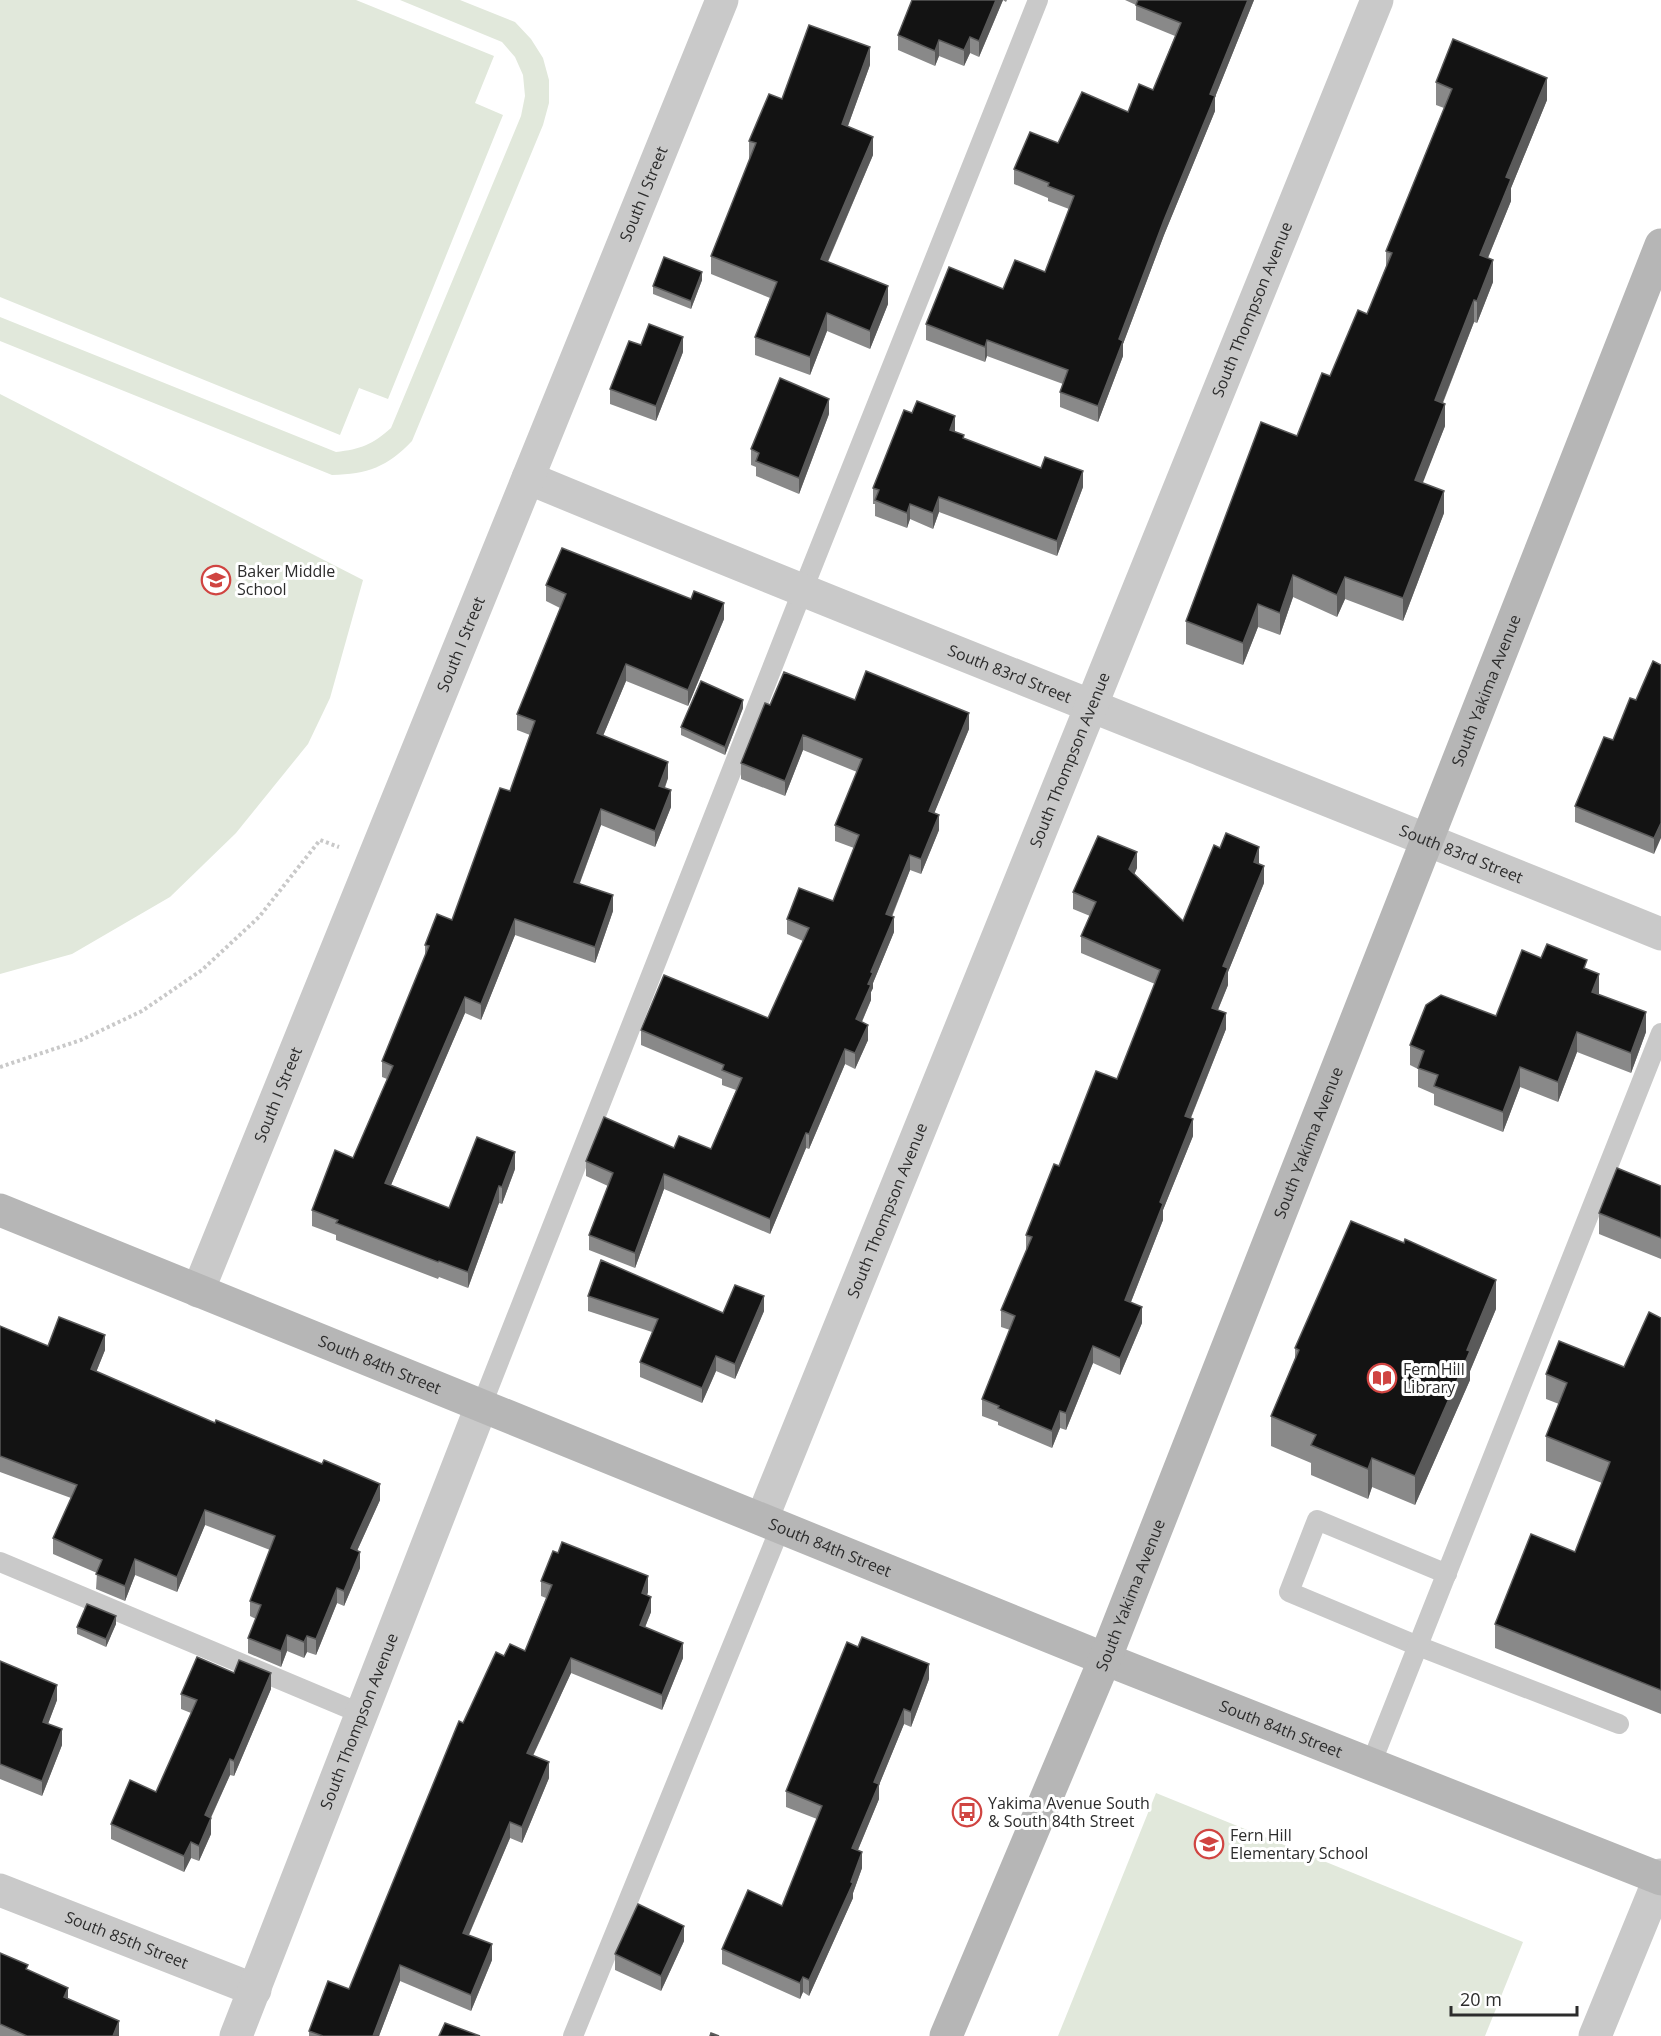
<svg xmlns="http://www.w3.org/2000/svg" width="1661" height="2036" font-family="'Open Sans',sans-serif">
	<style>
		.grass { fill: #e1e8db }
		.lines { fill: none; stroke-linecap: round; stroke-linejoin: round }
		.path { stroke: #c9c9c9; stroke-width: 4; stroke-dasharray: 3 3; stroke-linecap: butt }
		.service { stroke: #c9c9c9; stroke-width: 20 }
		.minor { stroke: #c9c9c9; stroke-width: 33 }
		.secondary { stroke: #b6b6b6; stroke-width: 33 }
		.wall { fill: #898989 }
		.shaded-wall { fill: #5a5a5a }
		.building { fill: #131313; stroke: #5a5a5a; stroke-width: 1.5 }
		.labels { text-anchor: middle; stroke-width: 6; stroke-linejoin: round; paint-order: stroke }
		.street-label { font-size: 16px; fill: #2c2c2c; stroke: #fff }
		.poi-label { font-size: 16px; fill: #2c2c2c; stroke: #fff; text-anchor: start }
	</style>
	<rect width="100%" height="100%" fill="#fff"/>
	<g class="grass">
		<polygon points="0,0 356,0 494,56 475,103 503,115 388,399 359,388 340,435 0,297"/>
		<path d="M400,0H460L515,22L531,39L543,58L549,80V103L543,125L412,441C387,467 368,474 332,475L0,341V317L336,452C361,449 372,445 391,428L521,116L525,96L523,75L515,57L502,42Z"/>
		<polygon points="0,394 363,580 330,698 308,744 236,833 170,897 72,954 0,974"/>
		<polygon points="1156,1793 1523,1942 1485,2036 1058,2036"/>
	</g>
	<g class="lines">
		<polyline class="path" points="0,1067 81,1040 142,1011 202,970 259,917 320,840 339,847"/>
		<g class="service">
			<polyline points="481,1407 802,592 1038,0"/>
			<polyline points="0,1562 362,1714"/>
			<polyline points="1447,1574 1317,1520 1289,1592 1418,1646 1619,1724"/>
			<polyline points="1371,1764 1661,1033"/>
			<polyline points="573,2036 781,1526"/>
		</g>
		<g class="minor">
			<path id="s1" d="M528,478C904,634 1284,781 1661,934"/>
			<path id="s2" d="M198,1291L722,0"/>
			<path id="s3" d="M762,1519L1377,0"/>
			<path id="s4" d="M0,1890L255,1990"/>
			<path id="s5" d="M236,2036L481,1407"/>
			<polyline points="1595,2036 1661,1875"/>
		</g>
		<g class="secondary">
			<path id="s6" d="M0,1210L1105,1659L1661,1879"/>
			<path id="s7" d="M946,2036L1105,1659L1661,245"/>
		</g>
	</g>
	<g class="wall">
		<polygon points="912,0 1007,0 1006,2 1003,0 979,57 970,53 964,66 939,56 935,66 898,50 898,35"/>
		<polygon points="1125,0 1254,0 1215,97 1215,111 1164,235 1123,344 1123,356 1098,422 1060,407 1060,392 1063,384 987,356 985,362 926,340 926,324 1003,289 1045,272 1069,209 1048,201 1048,198 1014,184 1014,169 1058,143 1128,112 1153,90 1175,36 1136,20 1136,5"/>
		<polygon points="870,65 848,126 873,155 828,262 888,304 870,349 827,331 810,375 755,355 755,337 770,298 711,274 711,256 750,159 749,159 749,141 782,99"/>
		<polygon points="1436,82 1547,100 1511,188 1511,201 1488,258 1493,282 1477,323 1474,322 1443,403 1445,426 1422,483 1444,513 1403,621 1345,599 1337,617 1293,597 1280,635 1258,627 1243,665 1186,644 1186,621 1297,436 1330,376 1367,314 1386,267 1386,251 1444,108 1436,105"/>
		<polygon points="702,280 691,309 653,294 653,286"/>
		<polygon points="683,352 656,421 610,404 610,389"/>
		<polygon points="912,413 955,432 964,439 1083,487 1057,556 939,512 933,529 910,519 907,528 875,516 875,504 873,504 873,488"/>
		<polygon points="829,414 799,494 756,476 756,467 751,465 751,449"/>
		<polygon points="546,585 724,619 688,706 626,681 603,736 668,778 665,788 671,807 655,847 601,825 580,883 613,911 595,963 515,935 481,1020 465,1013 391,1185 449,1208 515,1169 502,1204 499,1203 468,1288 439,1277 438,1279 336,1240 336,1235 312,1226 312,1210 353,1158 387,1079 382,1077 382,1061 425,957 425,945 452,920 510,791 530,735 517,730 517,714 560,608 546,601"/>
		<polygon points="1661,665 1654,854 1575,822 1575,806 1636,700"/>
		<polygon points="855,700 969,729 934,813 939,830 921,874 910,870 892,917 894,932 873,983 873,988 871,992 871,1000 862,1022 868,1040 855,1069 845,1064 809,1149 806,1148 770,1234 664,1189 635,1268 589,1250 589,1235 608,1186 586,1176 586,1161 674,1148 711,1149 736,1090 722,1085 722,1079 641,1045 641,1030 768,1018 803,941 787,934 787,919 833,901 854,848 835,841 835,825 857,772 803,750 785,796 741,779 741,763 770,705"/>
		<polygon points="743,708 725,755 681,735 681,727"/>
		<polygon points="1259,863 1264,883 1228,972 1228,985 1218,1010 1226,1029 1191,1118 1193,1136 1163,1210 1163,1220 1131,1302 1142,1323 1120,1375 1093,1363 1066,1430 1060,1428 1052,1448 998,1425 998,1422 982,1416 982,1399 1010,1330 1001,1327 1001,1310 1026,1251 1026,1235 1059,1166 1117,1079 1155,984 1081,953 1081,936 1090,916 1073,909 1073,892 1137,868 1134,874 1183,921"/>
		<polygon points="1541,958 1587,969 1599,994 1599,995 1646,1032 1631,1073 1577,1052 1558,1102 1520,1087 1503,1132 1434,1105 1434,1094 1418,1087 1418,1069 1410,1065 1410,1045 1496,1016"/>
		<polygon points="1661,1186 1661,1259 1599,1234 1599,1213"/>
		<polygon points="588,1296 723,1313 764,1311 735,1379 716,1371 702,1403 640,1377 640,1362 652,1332 588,1311"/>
		<polygon points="1496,1309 1470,1371 1470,1380 1415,1505 1372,1487 1368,1499 1311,1475 1311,1463 1271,1446 1271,1416 1295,1359 1295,1348"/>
		<polygon points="1661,1318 1661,1714 1495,1648 1495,1624 1575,1552 1602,1483 1546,1461 1546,1436 1559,1404 1546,1399 1546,1374 1624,1367"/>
		<polygon points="0,1326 48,1346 105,1350 96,1372 380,1500 357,1551 360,1568 344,1606 337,1603 316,1655 307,1652 304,1658 287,1651 281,1667 248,1653 248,1638 256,1619 250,1616 250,1601 270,1550 205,1525 177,1592 135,1575 125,1601 96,1589 97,1573 53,1554 53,1538 71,1498 0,1472"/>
		<polygon points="541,1581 648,1592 647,1595 651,1612 645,1627 683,1658 662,1710 571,1673 533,1756 549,1778 522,1843 510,1838 469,1935 492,1960 471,2011 400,1981 379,2036 309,2036 309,2031 349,1989 463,1723 504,1656 525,1651 546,1598 541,1596"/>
		<polygon points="116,1624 106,1647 77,1634 77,1627"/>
		<polygon points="0,1661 57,1700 48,1724 62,1745 42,1796 0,1779"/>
		<polygon points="929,1679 911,1727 904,1724 879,1785 879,1799 858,1850 862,1868 853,1893 853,1898 809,1996 803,1992 800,1999 722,1964 722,1949 782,1906 817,1819 786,1807 786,1791"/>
		<polygon points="271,1689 234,1776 230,1775 211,1818 211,1834 199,1861 191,1858 184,1872 111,1839 111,1824 156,1792 191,1713 181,1709 181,1694"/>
		<polygon points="684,1941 661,1991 615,1970 615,1954"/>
		<polygon points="0,1953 28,1970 119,2036 0,2036"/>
	</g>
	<g class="shaded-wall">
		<polygon points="996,0 1003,0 979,57 979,41"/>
		<polygon points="1248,0 1254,0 1215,97 1215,111 1164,235 1123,344 1123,356 1098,422 1098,406 1119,339 1210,94"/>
		<polygon points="970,37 970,53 964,66 964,50"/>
		<polygon points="939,40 939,56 935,66 935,51"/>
		<polygon points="870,47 870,65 842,142 842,124"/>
		<polygon points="1547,78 1547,100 1511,188 1511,201 1480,277 1480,255 1506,177"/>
		<polygon points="873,137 873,155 821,277 821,259"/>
		<polygon points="1493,260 1493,282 1477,323 1477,301"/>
		<polygon points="702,272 702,280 691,309 691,301"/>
		<polygon points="888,286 888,304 870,349 870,331"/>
		<polygon points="1474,300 1474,322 1435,422 1435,400"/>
		<polygon points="827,313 827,331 810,375 810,357"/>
		<polygon points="683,337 683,352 656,421 656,406"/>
		<polygon points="987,340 987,356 985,362 985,347"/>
		<polygon points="829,399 829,414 799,494 799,478"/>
		<polygon points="1445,404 1445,426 1415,503 1415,480"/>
		<polygon points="955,416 955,432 950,430"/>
		<polygon points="1083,471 1083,487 1057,556 1057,541"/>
		<polygon points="1444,491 1444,513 1403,621 1403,598"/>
		<polygon points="939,497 939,512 933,529 933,513"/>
		<polygon points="910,504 910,519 907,528 907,513"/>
		<polygon points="1293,575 1293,597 1280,635 1280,613"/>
		<polygon points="1345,577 1345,599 1337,617 1337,595"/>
		<polygon points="724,603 724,619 688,706 688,690"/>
		<polygon points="1258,604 1258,627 1243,665 1243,643"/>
		<polygon points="626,664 626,681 597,750 597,733"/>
		<polygon points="743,700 743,708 725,755 725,747"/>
		<polygon points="969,713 969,729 929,826 929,811"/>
		<polygon points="803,735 803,750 785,796 785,781"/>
		<polygon points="668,762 668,778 659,802 659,786"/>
		<polygon points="671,790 671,807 655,847 655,831"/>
		<polygon points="601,809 601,825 574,898 574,882"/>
		<polygon points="939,815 939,830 921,874 921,859"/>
		<polygon points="1661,823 1661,838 1654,854 1654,838"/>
		<polygon points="1259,847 1259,863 1254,879 1254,862"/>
		<polygon points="1137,852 1137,868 1129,886 1129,869"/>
		<polygon points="910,855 910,870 886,930 886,914"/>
		<polygon points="1264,866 1264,883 1228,972 1228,985 1212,1024 1212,1008 1223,966"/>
		<polygon points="613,895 613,911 595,963 595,947"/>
		<polygon points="894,917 894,932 873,983 873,988 871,992 871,1000 856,1035 856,1019 871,972"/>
		<polygon points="515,919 515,935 481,1020 481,1004"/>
		<polygon points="1599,974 1599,994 1592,1012 1592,992"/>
		<polygon points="465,997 465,1013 385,1199 385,1183"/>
		<polygon points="1646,1012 1646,1032 1631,1073 1631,1053"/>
		<polygon points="1226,1013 1226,1029 1185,1132 1185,1116"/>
		<polygon points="868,1025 868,1040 855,1069 855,1053"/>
		<polygon points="1577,1032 1577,1052 1558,1102 1558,1082"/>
		<polygon points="845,1049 845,1064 809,1149 809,1134"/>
		<polygon points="1520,1067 1520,1087 1503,1132 1503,1112"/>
		<polygon points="1193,1119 1193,1136 1163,1210 1163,1220 1125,1317 1125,1300 1160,1202"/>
		<polygon points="806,1133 806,1148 770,1234 770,1219"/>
		<polygon points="515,1152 515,1169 502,1204 502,1187"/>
		<polygon points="664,1174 664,1189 635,1268 635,1253"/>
		<polygon points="499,1186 499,1203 468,1288 468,1272"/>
		<polygon points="1496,1280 1496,1309 1470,1371 1470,1380 1415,1505 1415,1476"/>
		<polygon points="764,1296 764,1311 735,1379 735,1364"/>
		<polygon points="1142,1307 1142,1323 1120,1375 1120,1358"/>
		<polygon points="105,1335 105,1350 91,1385 91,1369"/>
		<polygon points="1093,1346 1093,1363 1066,1430 1066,1413"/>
		<polygon points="716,1356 716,1371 702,1403 702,1388"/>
		<polygon points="1060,1411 1060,1428 1052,1448 1052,1431"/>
		<polygon points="1372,1458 1372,1487 1368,1499 1368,1469"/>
		<polygon points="380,1484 380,1500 351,1564 351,1548"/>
		<polygon points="205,1510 205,1525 177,1592 177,1577"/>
		<polygon points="360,1552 360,1568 344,1606 344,1591"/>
		<polygon points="135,1559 135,1575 125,1601 125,1586"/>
		<polygon points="648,1576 648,1592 642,1608 642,1593"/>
		<polygon points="337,1588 337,1603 316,1655 316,1639"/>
		<polygon points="651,1597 651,1612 640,1640 640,1625"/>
		<polygon points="116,1616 116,1624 106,1647 106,1639"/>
		<polygon points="287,1635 287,1651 281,1667 281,1651"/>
		<polygon points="307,1636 307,1652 304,1658 304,1642"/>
		<polygon points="683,1643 683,1658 662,1710 662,1695"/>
		<polygon points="571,1658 571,1673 527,1768 527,1753"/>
		<polygon points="929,1664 929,1679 911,1727 911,1712"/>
		<polygon points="271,1673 271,1689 234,1776 234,1761"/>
		<polygon points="57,1685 57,1700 43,1737 43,1722"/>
		<polygon points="904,1709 904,1724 879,1785 879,1799 852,1864 852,1848 874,1782"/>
		<polygon points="62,1729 62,1745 42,1796 42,1781"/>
		<polygon points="230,1759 230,1775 205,1830 205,1815"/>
		<polygon points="549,1762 549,1778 522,1843 522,1827"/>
		<polygon points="211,1818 211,1834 199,1861 199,1846"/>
		<polygon points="510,1822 510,1838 463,1948 463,1933"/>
		<polygon points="191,1842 191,1858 184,1872 184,1856"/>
		<polygon points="862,1852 862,1868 853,1893 853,1898 809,1996 809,1980 851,1882"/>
		<polygon points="684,1926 684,1941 661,1991 661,1976"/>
		<polygon points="492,1944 492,1960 471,2011 471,1995"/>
		<polygon points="400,1965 400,1981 379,2036 373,2036"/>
		<polygon points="803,1977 803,1992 800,1999 800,1983"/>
		<polygon points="68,1988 68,2003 64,1997"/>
		<polygon points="119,2021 119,2036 113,2036"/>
	</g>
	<g class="building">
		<polygon points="912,0 996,0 979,41 970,37 964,50 939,40 935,51 898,35"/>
		<polygon points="1138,0 1248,0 1210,94 1215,96 1164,220 1119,339 1123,341 1098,406 1060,392 1068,370 987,340 985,347 926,324 949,267 1003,289 1015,260 1045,272 1074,196 1048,186 1049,183 1014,169 1030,132 1058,143 1082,92 1128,112 1139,84 1153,90 1181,23 1136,5"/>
		<polygon points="809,25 870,47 842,124 873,137 821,259 888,286 870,331 827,313 810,357 755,337 777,282 711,256 756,143 749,141 769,94 782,99"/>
		<polygon points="1453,39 1547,78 1506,177 1511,179 1480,255 1493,260 1477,301 1474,300 1435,400 1445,404 1415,480 1444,491 1403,598 1345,577 1337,595 1293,575 1280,613 1258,604 1243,643 1186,621 1261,422 1297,436 1322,373 1330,376 1358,310 1367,314 1392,253 1386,251 1452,89 1436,82"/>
		<polygon points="664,257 702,272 691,301 653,286"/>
		<polygon points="649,324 683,337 656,406 610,389 629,341 641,345"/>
		<polygon points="780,378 829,399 799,478 756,461 759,453 751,449"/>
		<polygon points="917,401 955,416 950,430 964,435 963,438 1041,468 1045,457 1083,471 1057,541 939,497 933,513 910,504 907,513 875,500 879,490 873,488 904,410 912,413"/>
		<polygon points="562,548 691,599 694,591 724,603 688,690 626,664 597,733 668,762 659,786 671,790 655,831 601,809 574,882 613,895 595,947 515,919 481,1004 465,997 385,1183 449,1208 477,1137 515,1152 502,1187 499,1186 468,1272 439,1261 438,1262 336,1223 338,1220 312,1210 335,1150 353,1158 393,1066 382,1061 429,946 425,945 437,914 452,920 500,788 510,791 535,721 517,714 566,594 546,585"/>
		<polygon points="1653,661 1661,665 1661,823 1654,838 1575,806 1604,737 1613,740 1630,698 1636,700"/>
		<polygon points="866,671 969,713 929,811 939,815 921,859 910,855 886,914 894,917 871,972 873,973 868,984 871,985 856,1019 868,1025 855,1053 845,1049 809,1134 806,1133 770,1219 664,1174 635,1253 589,1235 613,1173 586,1161 604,1117 674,1148 679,1136 711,1149 742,1078 722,1070 724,1065 641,1030 664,975 768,1018 809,928 787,919 799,888 833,901 859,835 835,825 862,759 803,735 785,781 741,763 765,703 770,705 784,672 855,700"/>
		<polygon points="701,681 743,700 725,747 681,727"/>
		<polygon points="1226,833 1259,847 1254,862 1264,866 1223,966 1228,968 1212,1008 1226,1013 1185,1116 1193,1119 1160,1202 1163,1204 1125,1300 1142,1307 1120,1358 1093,1346 1066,1413 1060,1411 1052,1431 998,1408 999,1406 982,1399 1015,1316 1001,1310 1032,1237 1026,1235 1054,1164 1059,1166 1096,1071 1117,1079 1160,970 1081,936 1096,902 1073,892 1098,836 1137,852 1129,869 1183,921 1214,845 1220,848"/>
		<polygon points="1547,944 1587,960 1584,968 1599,974 1592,992 1646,1012 1631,1053 1577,1032 1558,1082 1520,1067 1503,1112 1434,1086 1438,1075 1418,1068 1424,1051 1410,1045 1426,1005 1441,995 1496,1016 1522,950 1541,958"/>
		<polygon points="1617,1168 1661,1186 1661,1238 1599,1213"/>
		<polygon points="1351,1221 1404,1243 1405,1239 1496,1280 1467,1350 1470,1351 1415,1476 1372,1458 1368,1469 1311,1445 1316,1435 1271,1416 1299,1350 1295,1348"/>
		<polygon points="601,1260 723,1313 735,1285 764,1296 735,1364 716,1356 702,1388 640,1362 658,1319 588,1296"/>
		<polygon points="1649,1312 1661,1318 1661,1690 1495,1624 1531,1534 1575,1552 1610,1462 1546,1436 1567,1383 1546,1374 1559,1341 1624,1367"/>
		<polygon points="59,1317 105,1335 91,1369 215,1423 216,1420 322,1464 324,1460 380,1484 351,1548 360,1552 344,1591 337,1588 316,1639 307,1636 304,1642 287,1635 281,1651 248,1638 261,1605 250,1601 275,1536 205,1510 177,1577 135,1559 125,1586 96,1574 102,1560 53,1538 77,1485 0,1456 0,1326 48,1346"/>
		<polygon points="562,1542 648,1576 642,1593 651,1597 640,1625 683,1643 662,1695 571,1658 527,1753 549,1762 522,1827 510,1822 463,1933 492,1944 471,1995 400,1965 373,2036 323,2036 309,2031 328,1981 349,1989 459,1721 463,1723 496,1652 504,1656 510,1644 525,1651 552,1585 541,1581 553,1551 558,1553"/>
		<polygon points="87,1604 116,1616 106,1639 77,1627"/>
		<polygon points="862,1637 929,1664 911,1712 904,1709 874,1782 879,1784 852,1848 862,1852 851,1882 853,1883 809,1980 803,1977 800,1983 722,1949 748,1890 782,1906 822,1806 786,1791 847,1642 858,1647"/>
		<polygon points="197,1657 234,1673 239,1660 271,1673 234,1761 230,1759 205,1815 211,1818 199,1846 191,1842 184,1856 111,1824 130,1780 156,1792 197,1700 181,1694"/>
		<polygon points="0,1661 57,1685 43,1722 62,1729 42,1781 0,1764"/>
		<polygon points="638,1904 684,1926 661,1976 615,1954"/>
		<polygon points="0,1953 28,1965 26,1969 68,1988 64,1997 119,2021 113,2036 27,2036 0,2024"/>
		<polygon points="445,2023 480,2036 439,2036"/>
		<polygon points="711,2033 719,2036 710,2036"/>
	</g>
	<defs>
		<g id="school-ring" transform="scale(1.5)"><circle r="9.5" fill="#fff" stroke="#d04441" stroke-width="1.5"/><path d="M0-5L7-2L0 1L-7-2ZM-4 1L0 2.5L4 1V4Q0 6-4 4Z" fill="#d04441"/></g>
		<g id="library-ring" transform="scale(1.5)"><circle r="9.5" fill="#fff" stroke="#d04441" stroke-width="1.5"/><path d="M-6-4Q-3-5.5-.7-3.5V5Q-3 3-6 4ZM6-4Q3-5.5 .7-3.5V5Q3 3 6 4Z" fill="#d04441"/></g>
		<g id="bus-ring" transform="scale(1.5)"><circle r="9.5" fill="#fff" stroke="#d04441" stroke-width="1.5"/><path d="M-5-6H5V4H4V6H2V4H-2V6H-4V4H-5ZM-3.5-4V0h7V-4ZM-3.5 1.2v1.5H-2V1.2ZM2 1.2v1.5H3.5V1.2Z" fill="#d04441"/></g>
	</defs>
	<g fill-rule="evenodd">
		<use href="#school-ring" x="216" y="580"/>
		<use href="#library-ring" x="1382" y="1378"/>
		<use href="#bus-ring" x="967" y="1812"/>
		<use href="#school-ring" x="1209" y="1844"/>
	</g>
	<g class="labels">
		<g class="street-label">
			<text dy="6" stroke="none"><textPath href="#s2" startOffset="1184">South I Street</textPath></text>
			<text dy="6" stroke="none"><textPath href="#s3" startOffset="1305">South Thompson Avenue</textPath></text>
			<text dy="6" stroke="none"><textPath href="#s2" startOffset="698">South I Street</textPath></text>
			<text dy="6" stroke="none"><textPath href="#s1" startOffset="520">South 83rd Street</textPath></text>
			<text dy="6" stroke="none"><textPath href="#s7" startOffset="1450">South Yakima Avenue</textPath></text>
			<text dy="6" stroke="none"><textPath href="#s3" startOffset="819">South Thompson Avenue</textPath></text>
			<text dy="6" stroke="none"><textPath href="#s1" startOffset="1006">South 83rd Street</textPath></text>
			<text dy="6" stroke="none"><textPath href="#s2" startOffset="212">South I Street</textPath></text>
			<text dy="6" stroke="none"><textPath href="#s7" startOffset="964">South Yakima Avenue</textPath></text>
			<text dy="6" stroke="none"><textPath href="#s3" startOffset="333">South Thompson Avenue</textPath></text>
			<text dy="6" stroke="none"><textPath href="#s6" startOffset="410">South 84th Street</textPath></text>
			<text dy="6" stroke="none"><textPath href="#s6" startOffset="896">South 84th Street</textPath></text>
			<text dy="6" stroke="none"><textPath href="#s7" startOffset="478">South Yakima Avenue</textPath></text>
			<text dy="6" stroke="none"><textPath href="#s5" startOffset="338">South Thompson Avenue</textPath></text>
			<text dy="6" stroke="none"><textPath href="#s6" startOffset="1382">South 84th Street</textPath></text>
			<text dy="6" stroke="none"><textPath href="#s4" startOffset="136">South 85th Street</textPath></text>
		</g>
		<g class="poi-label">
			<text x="237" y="577">Baker Middle<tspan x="237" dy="18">School</tspan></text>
			<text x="1403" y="1375">Fern Hill<tspan x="1403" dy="18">Library</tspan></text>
			<text x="988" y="1809">Yakima Avenue South<tspan x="988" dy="18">&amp; South 84th Street</tspan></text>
			<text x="1230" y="1841">Fern Hill<tspan x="1230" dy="18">Elementary School</tspan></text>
		</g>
	</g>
	<path d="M1451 2006v9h126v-9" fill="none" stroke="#2c2c2c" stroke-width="3"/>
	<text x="1460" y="2006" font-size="18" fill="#2c2c2c" stroke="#ffffff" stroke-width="4.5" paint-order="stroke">20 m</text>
</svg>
